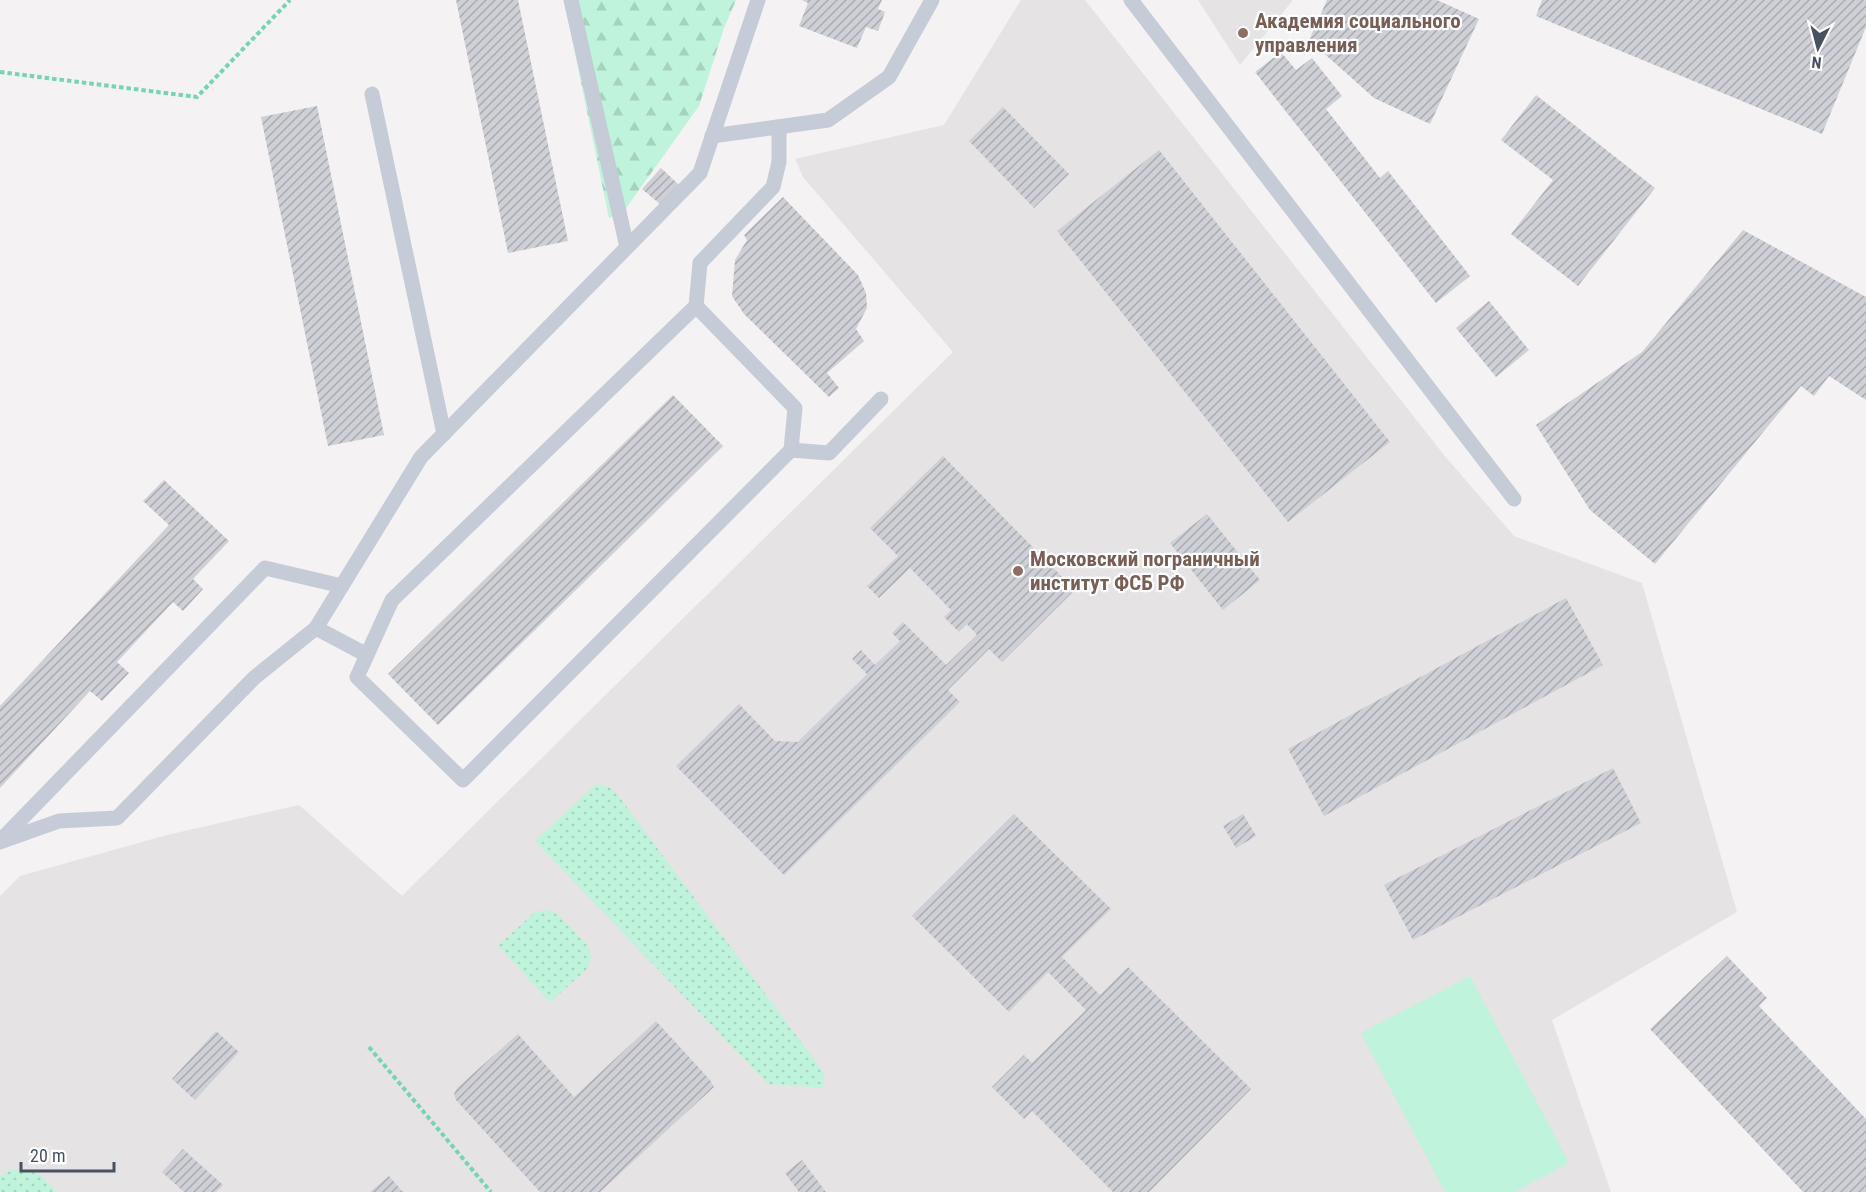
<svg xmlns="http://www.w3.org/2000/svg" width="1866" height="1192" font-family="'Roboto Condensed',sans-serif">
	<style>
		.education { fill: #e5e3e4 }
		.grass { fill: url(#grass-dots) }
		.forest { fill: url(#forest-firs) }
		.park { fill: #bff3db }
		.building { fill: url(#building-hatch) }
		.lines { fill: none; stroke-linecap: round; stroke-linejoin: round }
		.path { stroke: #74d4b3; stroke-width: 4; stroke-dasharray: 4.5 3; stroke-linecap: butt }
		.service { stroke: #c5ccd7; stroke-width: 15 }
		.education-dot { fill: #8d6e63; stroke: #fff; stroke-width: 2 }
		.labels { text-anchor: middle; stroke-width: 4.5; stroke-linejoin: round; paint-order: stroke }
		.education-label { font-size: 21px; font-weight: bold; fill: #785e54; stroke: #fff; text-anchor: start }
	</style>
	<defs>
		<pattern id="grass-dots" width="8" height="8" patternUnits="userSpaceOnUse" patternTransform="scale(1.5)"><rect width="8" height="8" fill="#bff3db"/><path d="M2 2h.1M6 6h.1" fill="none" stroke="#a6d2be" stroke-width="1.8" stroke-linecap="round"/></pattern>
		<pattern id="forest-firs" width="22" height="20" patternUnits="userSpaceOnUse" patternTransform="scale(1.5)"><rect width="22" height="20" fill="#bff3db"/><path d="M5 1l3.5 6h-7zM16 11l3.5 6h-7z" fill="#a6d2be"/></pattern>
		<pattern id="building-hatch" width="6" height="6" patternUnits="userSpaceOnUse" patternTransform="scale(1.5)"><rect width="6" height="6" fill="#ced0d6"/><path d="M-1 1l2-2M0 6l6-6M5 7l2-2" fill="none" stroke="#a9abb1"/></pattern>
	</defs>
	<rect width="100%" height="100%" fill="#f4f2f2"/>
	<g class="education">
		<polygon points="1021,0 1085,0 1444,455 1514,536 1642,583 1737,912 1552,1020 1611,1192 0,1192 0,896 20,876 167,835 299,805 402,896 953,352 803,177 795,159 944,125"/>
		<polygon points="1198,0 1293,0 1240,65"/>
	</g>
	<g class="grass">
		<polygon points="596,784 612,788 620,798 824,1073 823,1088 768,1084 535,841"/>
		<polygon points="547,910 558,914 588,946 591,956 588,968 550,1002 498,946 535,912"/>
		<polygon points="28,1169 41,1176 57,1192 0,1192 0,1176 11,1170"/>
	</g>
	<polygon class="forest" points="564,0 736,0 724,28 699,106 624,211 609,218"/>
	<polygon class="park" points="1470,976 1569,1163 1514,1192 1445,1192 1361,1033"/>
	<g class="building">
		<polygon points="456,0 518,0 568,241 508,253"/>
		<polygon points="802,0 882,0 878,9 885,12 878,31 866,27 857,48 799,26 808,3"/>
		<polygon points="1327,0 1437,0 1479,19 1430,124 1374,98 1309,40"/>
		<polygon points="1542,0 1866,0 1866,27 1822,134 1536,16"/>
		<polygon points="1281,52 1296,70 1312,58 1342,96 1326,109 1380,178 1388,171 1470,276 1436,303 1255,72"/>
		<polygon points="1536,95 1655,188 1578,286 1511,234 1553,180 1501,140"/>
		<polygon points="317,106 384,435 328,446 261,117"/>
		<polygon points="1003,107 1069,174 1034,208 969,141"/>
		<polygon points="1159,150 1390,442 1288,522 1057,231"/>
		<polygon points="661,168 679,185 661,205 642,189"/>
		<polygon points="783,197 858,275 866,293 867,308 856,329 864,341 827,373 839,388 829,397 744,314 732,296 735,260 747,240 744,235"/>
		<polygon points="1743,230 1866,297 1866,400 1829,376 1814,396 1801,386 1655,564 1590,510 1536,425 1642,352"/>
		<polygon points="1489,301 1529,350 1496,377 1456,328"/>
		<polygon points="673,395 723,446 438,725 388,674"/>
		<polygon points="943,456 1075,590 1002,662 989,649 948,690 960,702 784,875 676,766 739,704 775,741 798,742 867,674 852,659 861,650 875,665 900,641 892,633 903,622 946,665 977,635 967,624 959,632 944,617 951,610 910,568 879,598 867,586 898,556 870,528"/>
		<polygon points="164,480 229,541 193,579 203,589 183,611 173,602 117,662 129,673 102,701 90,691 0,788 0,706 169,525 143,501"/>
		<polygon points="1207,514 1260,580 1223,610 1170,543"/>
		<polygon points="1566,598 1603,665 1324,816 1288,749"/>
		<polygon points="1613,768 1641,823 1413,940 1384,885"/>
		<polygon points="1014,814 1111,909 1062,957 1100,995 1128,967 1251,1089 1149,1192 1113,1192 1032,1111 1024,1119 992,1087 1024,1055 1032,1063 1086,1010 1048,972 1009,1012 912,916"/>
		<polygon points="1243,814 1256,836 1236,848 1223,826"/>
		<polygon points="1727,956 1767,998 1759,1006 1866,1119 1866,1192 1803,1192 1650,1029"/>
		<polygon points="656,1021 710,1080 714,1087 600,1192 540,1192 456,1100 454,1094 457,1088 518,1034 574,1097"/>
		<polygon points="216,1031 239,1052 195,1100 172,1079"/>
		<polygon points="183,1149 223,1185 216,1192 184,1192 162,1172"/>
		<polygon points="802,1160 826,1192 799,1192 785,1173"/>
		<polygon points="389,1176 403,1192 370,1192"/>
	</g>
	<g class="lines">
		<g class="path">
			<polyline points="0,72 197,97 290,0"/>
			<polyline points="369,1047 491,1192"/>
		</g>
		<g class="service">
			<polyline points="571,0 627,247"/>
			<polyline points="1131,0 1514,499"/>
			<polyline points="372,94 444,434"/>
			<polyline points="712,136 828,120 889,77 932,0"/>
			<polyline points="696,306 795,408 791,450 463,780 357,677 392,600 696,306 700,263 773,187 779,162 779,127"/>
			<polyline points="791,450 829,453 881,399"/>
			<polyline points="316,628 367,655"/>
			<polyline points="3,838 265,568 342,586"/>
			<polyline points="0,842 59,821 117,818 254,678 316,628 421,457 700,173 758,0"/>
		</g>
	</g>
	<g class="education-dot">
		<circle cx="1243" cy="33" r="6"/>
		<circle cx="1018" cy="571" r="6"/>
	</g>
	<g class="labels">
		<g class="education-label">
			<text x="1255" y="28">Академия социального<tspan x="1255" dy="24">управления</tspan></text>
			<text x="1030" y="566">Московский пограничный<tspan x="1030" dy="24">институт ФСБ РФ</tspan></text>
		</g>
	</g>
	<g transform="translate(1818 48) rotate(186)" stroke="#ffffff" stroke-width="4.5" paint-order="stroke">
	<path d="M0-4.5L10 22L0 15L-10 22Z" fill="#485161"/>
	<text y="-9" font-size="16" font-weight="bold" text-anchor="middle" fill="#485161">N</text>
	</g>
	<path d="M21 1162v9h93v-9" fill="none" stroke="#485161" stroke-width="3"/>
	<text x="30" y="1162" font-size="18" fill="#485161" stroke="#ffffff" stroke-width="4.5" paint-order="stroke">20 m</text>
</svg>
